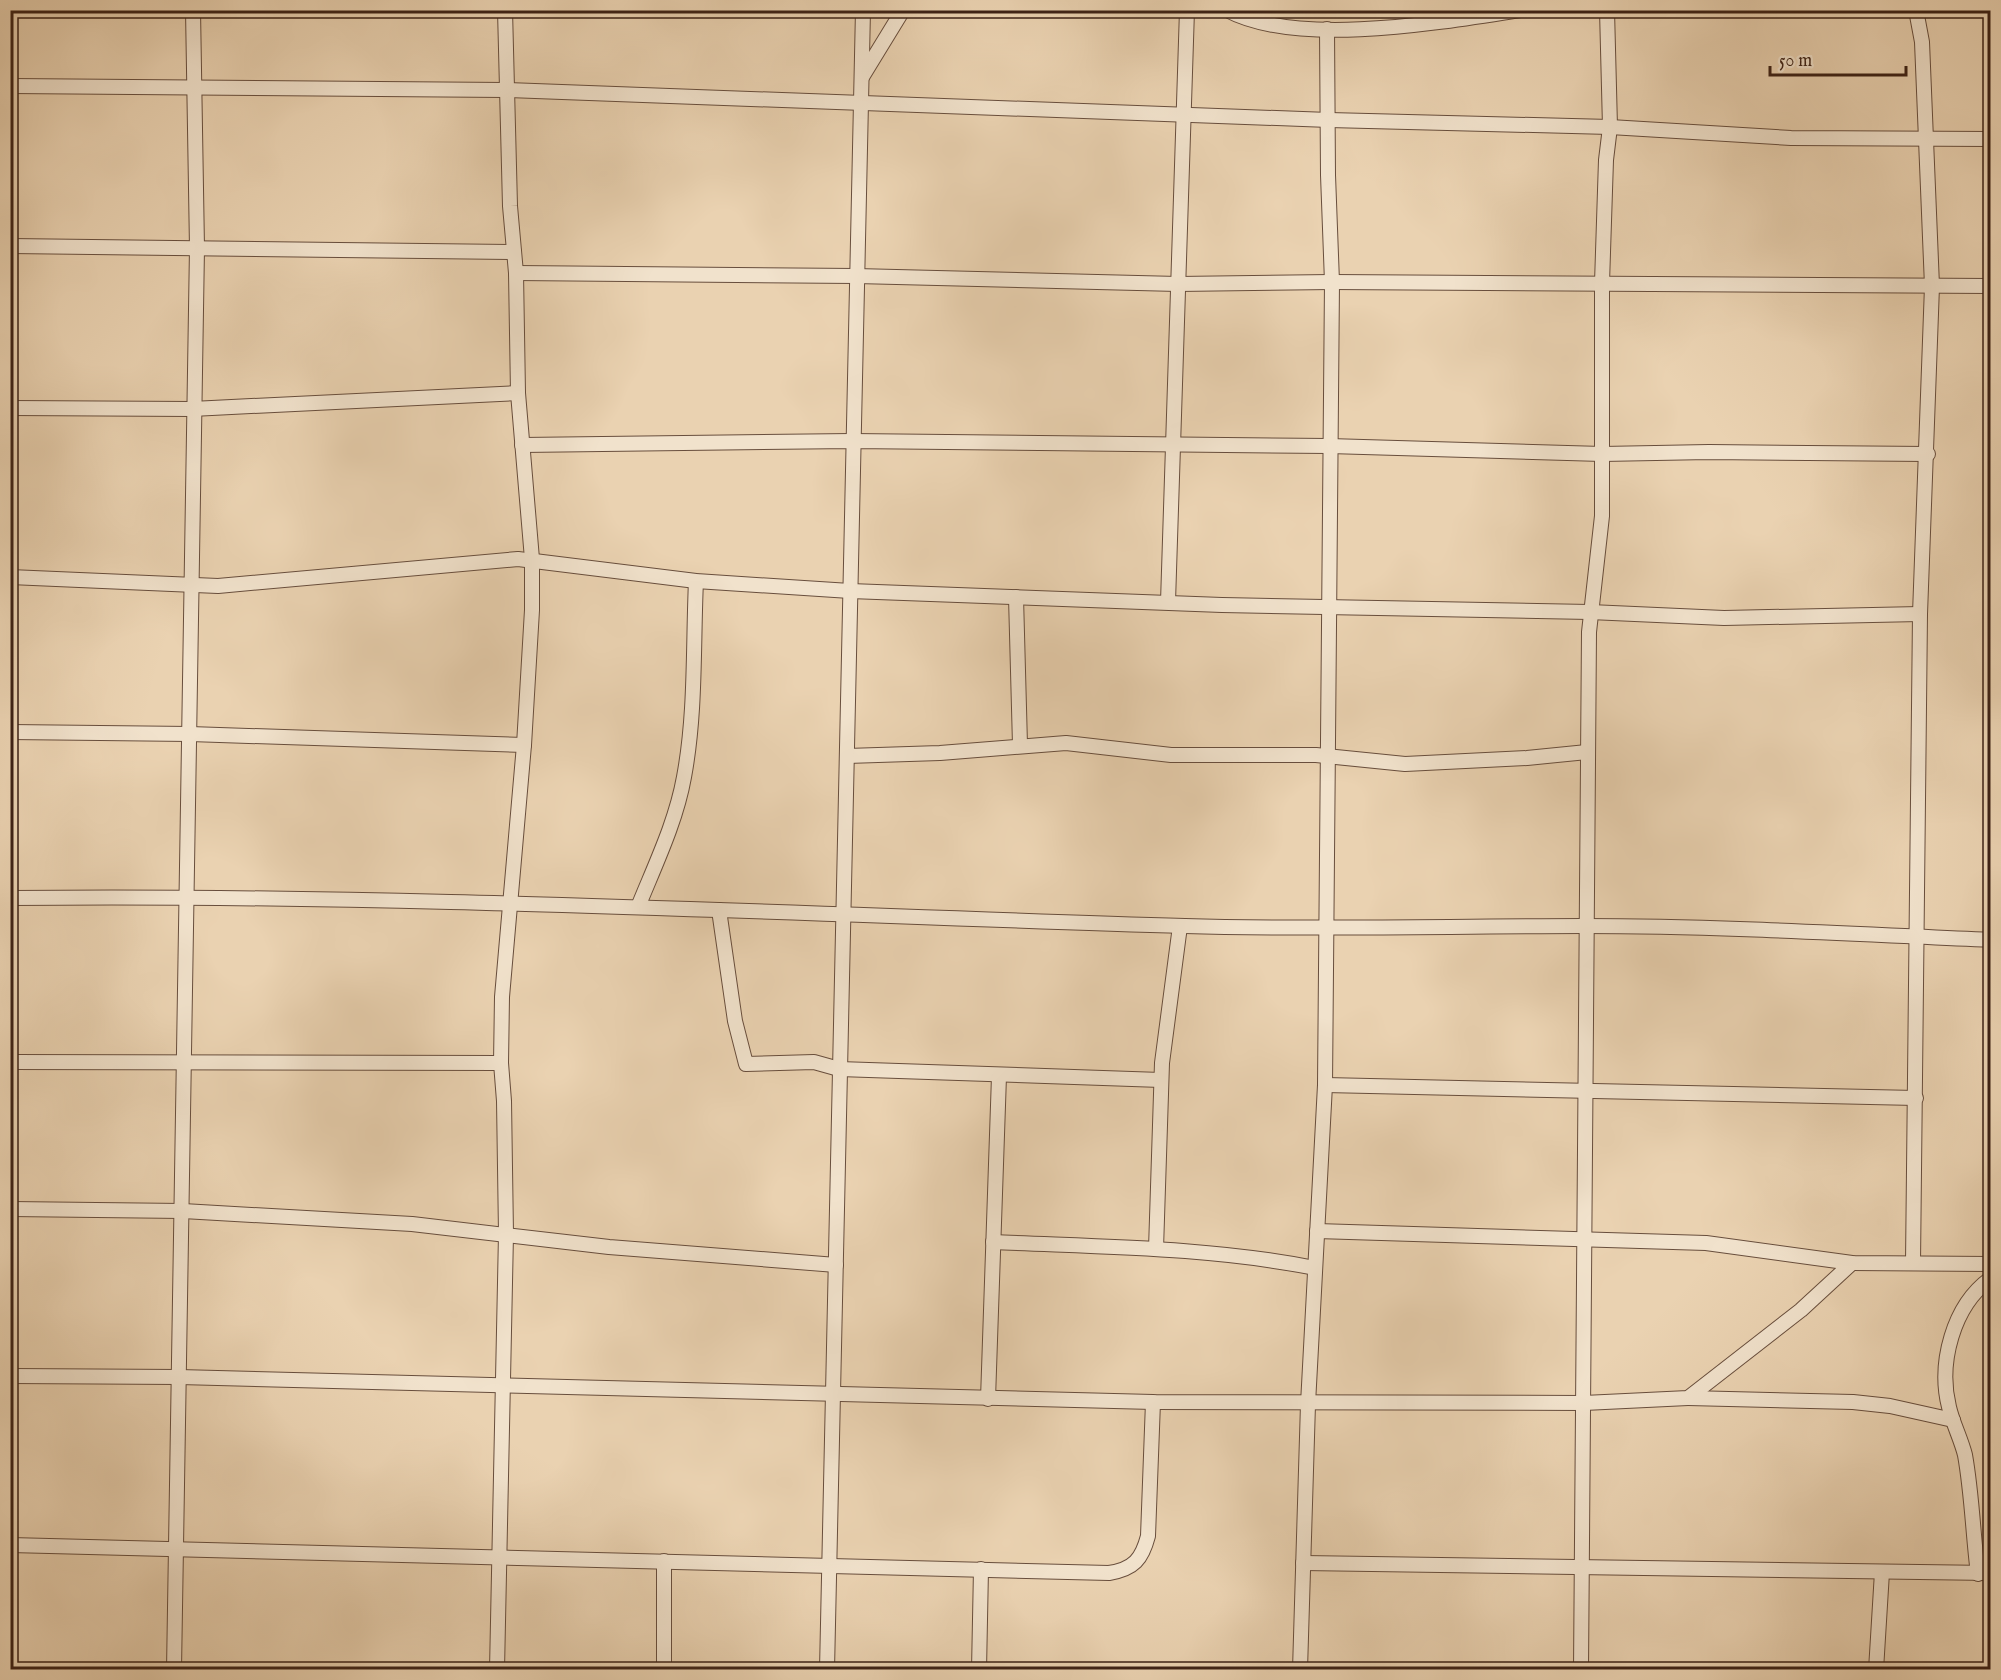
<svg xmlns="http://www.w3.org/2000/svg" width="2001" height="1680" font-family="'IM FELL English',serif">
	<style>
		.lines { fill: none; stroke-linecap: round; stroke-linejoin: round }
		.street-casing { stroke: #684e3d; stroke-width: 16 }
		.street { stroke: #f1e2cc; stroke-width: 14 }
	</style>
	<rect width="100%" height="100%" fill="#ead2b1"/>
	<filter id="stains"><feTurbulence type="fractalNoise" baseFrequency=".00333" numOctaves="4"/><feColorMatrix values="0 0 0 0 .2 0 0 0 0 .09 0 0 0 0 .02 0 0 0 .5 -.17"/></filter>
	<radialGradient id="worn" r=".72"><stop offset=".6" stop-color="#630" stop-opacity="0"/><stop offset="1" stop-color="#630" stop-opacity=".3"/></radialGradient>
	<g class="lines">
		<g class="street-casing">
			<g id="street">
				<path d="M1227,10C1298,48 1442,22 1520,10"/>
				<polyline points="862,77 903,10"/>
				<polyline points="10,86 506,90 1329,120 1610,127 1791,138 1990,139"/>
				<polyline points="10,246 514,252"/>
				<polyline points="516,273 856,276 1178,284 1332,282 1990,286"/>
				<polyline points="10,408 192,409 518,393"/>
				<polyline points="522,445 852,441 1329,446 1602,454 1709,452 1928,454"/>
				<polyline points="10,577 218,586 518,559 696,581 850,591 1222,605 1590,612 1724,618 1920,614"/>
				<polyline points="1016,597 1020,745"/>
				<polyline points="1168,602 1187,10"/>
				<polyline points="10,732 190,734 524,745"/>
				<polyline points="847,756 940,753 1066,743 1171,755 1316,755 1405,764 1527,758 1587,752"/>
				<path d="M10,898C402,894 793,914 1185,926C1317,930 1450,926 1583,926C1718,926 1855,934 1990,940"/>
				<path d="M638,907C655,865 676,822 684,777C696,713 693,645 696,581"/>
				<polyline points="719,910 735,1021 746,1064 814,1062 839,1069 1161,1080"/>
				<polyline points="10,1062 501,1063"/>
				<polyline points="1325,1085 1916,1098"/>
				<polyline points="10,1209 183,1211 412,1224 609,1247 836,1265"/>
				<polyline points="1317,1231 1706,1243 1852,1263 1990,1264"/>
				<path d="M993,1242C1101,1247 1209,1247 1315,1268"/>
				<polyline points="1156,1249 1162,1063 1180,926"/>
				<polyline points="1913,1263 1920,614 1932,286 1922,42 1916,10"/>
				<polyline points="10,1376 179,1377 1153,1402 1584,1403 1688,1398 1801,1310 1852,1263"/>
				<polyline points="1688,1398 1853,1402 1890,1406 1953,1420"/>
				<polyline points="988,1399 999,1076"/>
				<path d="M10,1545L1109,1573C1134,1569 1142,1559 1148,1536L1153,1402"/>
				<polyline points="1303,1563 1990,1573"/>
				<path d="M1978,1574C1973,1535 1972,1494 1965,1455C1961,1439 1953,1424 1949,1407C1938,1363 1953,1306 1990,1279"/>
				<polyline points="174,1670 197,248 193,10"/>
				<polyline points="497,1670 506,1234 504,1101 501,1063 502,997 524,745 532,610 532,559 518,393 516,273 510,206 505,10"/>
				<polyline points="664,1670 664,1561"/>
				<polyline points="827,1670 863,10"/>
				<polyline points="979,1670 981,1569"/>
				<polyline points="1300,1670 1308,1404 1325,1085 1332,282 1328,175 1327,29"/>
				<polyline points="1581,1670 1589,632 1602,516 1602,283 1606,160 1610,127 1607,10"/>
				<polyline points="1876,1670 1882,1572"/>
			</g>
		</g>
		<use href="#street" class="street"/>
	</g>
	<rect width="2001" height="1680" fill="none" stroke="#ead2b1" stroke-width="36"/>
	<rect x="12" y="12" width="1977" height="1656" fill="none" stroke="#3d2216" stroke-width="3"/>
	<rect x="18" y="18" width="1965" height="1644" fill="none" stroke="#3d2216" stroke-width="1.5"/>
	<path d="M1770 66v9h136v-9" fill="none" stroke="#3d2216" stroke-width="3"/>
	<text x="1779" y="66" font-size="18" fill="#3d2216" stroke="#f1e2cc" stroke-width="4.5" paint-order="stroke">50 m</text>
	<rect width="100%" height="100%" filter="url(#stains)"/>
	<rect width="100%" height="100%" fill="url(#worn)"/>
</svg>
